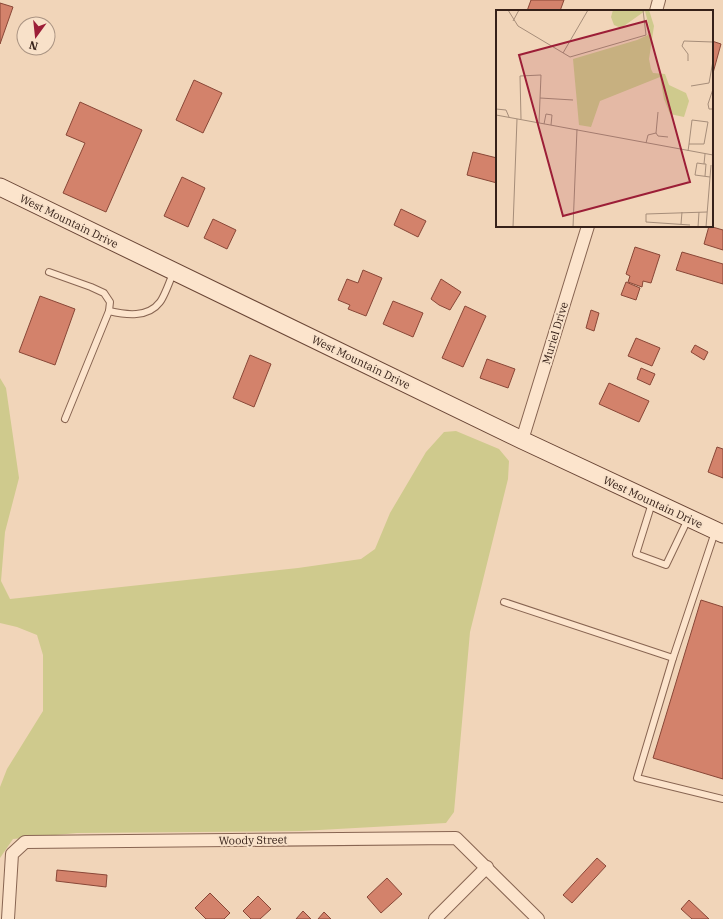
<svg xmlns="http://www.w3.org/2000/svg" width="723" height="919" font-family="'IBM Plex Serif',serif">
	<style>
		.green { fill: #cfca8d }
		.building { fill: #d3826b; stroke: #894737 }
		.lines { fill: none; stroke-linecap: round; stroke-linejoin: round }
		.lane-casing { stroke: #886552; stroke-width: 8 }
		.street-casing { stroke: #886552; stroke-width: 14 }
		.secondary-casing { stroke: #6a4636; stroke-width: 19 }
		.lane { stroke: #fce4cc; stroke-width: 6 }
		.street { stroke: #fce4cc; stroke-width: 12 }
		.secondary { stroke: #fce4cc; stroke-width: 17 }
		.labels { text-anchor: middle; stroke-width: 4; stroke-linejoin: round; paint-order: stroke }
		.street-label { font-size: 11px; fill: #362119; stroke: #f8e1c9 }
		.inset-road { fill: none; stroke: #a68d79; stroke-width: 1 }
		.view { fill: #9c1e37; fill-opacity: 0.15; stroke: #9c1e37; stroke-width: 2 }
		.inset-edge { fill: none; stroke: #362119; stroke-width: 2 }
	</style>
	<rect width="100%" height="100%" fill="#f1d5b9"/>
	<polygon class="green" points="0,378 6,388 19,478 5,532 1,581 10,599 298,568 361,559 375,549 390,513 426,452 444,432 456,431 499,449 509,461 508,479 470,632 454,812 446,823 301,831 77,833 13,839 0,858 0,787 7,769 43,711 43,655 37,635 17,627 0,623"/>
	<g class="building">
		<polygon points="531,0 564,0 560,11 527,11"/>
		<polygon points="0,3 13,7 0,44"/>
		<polygon points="712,41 721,44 713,73 712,73"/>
		<polygon points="194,80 222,93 203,133 176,120"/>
		<polygon points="80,102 142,130 106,212 63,193 85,143 66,135"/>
		<polygon points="473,152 497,158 497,183 467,175"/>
		<polygon points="182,177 205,188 188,227 164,216"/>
		<polygon points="401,209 426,221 418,237 394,225"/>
		<polygon points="213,219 236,230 227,249 204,238"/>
		<polygon points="709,226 723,230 723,250 704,244"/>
		<polygon points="635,247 660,255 651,283 643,281 642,287 628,282 630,276 626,274"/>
		<polygon points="682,252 723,264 723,284 676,270"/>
		<polygon points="363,270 382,278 366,316 348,309 350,305 338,300 347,279 358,283"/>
		<polygon points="441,279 461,292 450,310 439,305 431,299"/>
		<polygon points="626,282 640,288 636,300 621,295"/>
		<polygon points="40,296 75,309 55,365 19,352"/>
		<polygon points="393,301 423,313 413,337 383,324"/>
		<polygon points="465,306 486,316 463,367 442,358"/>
		<polygon points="591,310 599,313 594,331 586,328"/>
		<polygon points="636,338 660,348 652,366 628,356"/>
		<polygon points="695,345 708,352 704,360 691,352"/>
		<polygon points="250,355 271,364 254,407 233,398"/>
		<polygon points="487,359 515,369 508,388 480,378"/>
		<polygon points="641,368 655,374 650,385 637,379"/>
		<polygon points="609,383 649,401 639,422 599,404"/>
		<polygon points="717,447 723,449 723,478 708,472"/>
		<polygon points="701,600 723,607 723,779 653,758"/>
		<polygon points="597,858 606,866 572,903 563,895"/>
		<polygon points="57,870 107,875 106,887 56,881"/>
		<polygon points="387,878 402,894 381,913 367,897"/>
		<polygon points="210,893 230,913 224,919 206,919 195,908"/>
		<polygon points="258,896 271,909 260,919 251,919 243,911"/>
		<polygon points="689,900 709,919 692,919 681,909"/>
		<polygon points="303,911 311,919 296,919"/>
		<polygon points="324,912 331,919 318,919"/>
	</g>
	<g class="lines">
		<g class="lane-casing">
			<g id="lane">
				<polyline points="49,272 91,287 104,293 110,302 109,311"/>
				<path d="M65,419L109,311C126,315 148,318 160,302C164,297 170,281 173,273"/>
				<polyline points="652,503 636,554 666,565 688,519"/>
				<polyline points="715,532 673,658 637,778 723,799"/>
				<polyline points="504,602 673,658"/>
			</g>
		</g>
		<g class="street-casing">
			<g id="street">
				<polyline points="656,11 659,0"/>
				<polyline points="522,440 588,226"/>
				<polyline points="8,919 12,854 25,842 456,838 538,919"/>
				<polyline points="435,919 487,867"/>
			</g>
		</g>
		<g class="secondary-casing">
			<polyline id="secondary" points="0,187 522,440 723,534"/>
		</g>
		<use href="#lane" class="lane"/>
		<use href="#street" class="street"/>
		<use href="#secondary" class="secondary"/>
	</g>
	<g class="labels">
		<g class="street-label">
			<text transform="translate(69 221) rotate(26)" y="4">West Mountain Drive</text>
			<text transform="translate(555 333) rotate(-73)" y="4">Muriel Drive</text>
			<text transform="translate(361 362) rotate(26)" y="4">West Mountain Drive</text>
			<text transform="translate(653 502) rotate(25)" y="4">West Mountain Drive</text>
			<text transform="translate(253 840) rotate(-1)" y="4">Woody Street</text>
		</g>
	</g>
	<g transform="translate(496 10)">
		<rect width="217" height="217" fill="#f1d5b9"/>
		<path d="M117,0H153L158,16L153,49L155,59L157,63L169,64L173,75L190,83L193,91L188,107L174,104L168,89L164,67L104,91L95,117L83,115L77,49L141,30L152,25L154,20L149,1L125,18L118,15L115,7Z" fill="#cfca8d"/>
		<path class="inset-road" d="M12,0L22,16L74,47L150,25L147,0M17,11L23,0M67,43L92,0M192,51V44L186,36L188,31L217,32M195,76L213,73L217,51M217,79L212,94L213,99H217M44,88L77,90M0,99L10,100L13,107M0,105L217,145M25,109L24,66L45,65L43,113M48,114L50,104L56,105L55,115M160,123L162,126L172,127M150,133L152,125L160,123L162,102M192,141L193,134L196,110L212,112L208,134H193M209,144L208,154L201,153L199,165L214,167M208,154H210L209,166M185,214L186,202M194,215L150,212V204L211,202M17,217L21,109M77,217L81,119M202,217L203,202M210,217L215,155"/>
		<path class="view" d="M150,11L194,172L67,206L23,45Z"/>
		<rect width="217" height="217" class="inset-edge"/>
	</g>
	<g transform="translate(36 36) rotate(195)"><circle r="19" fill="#f8e1c9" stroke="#aa9483"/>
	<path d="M0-3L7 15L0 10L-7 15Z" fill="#9c1e37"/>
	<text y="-6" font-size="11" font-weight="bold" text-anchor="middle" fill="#362119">N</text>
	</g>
</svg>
